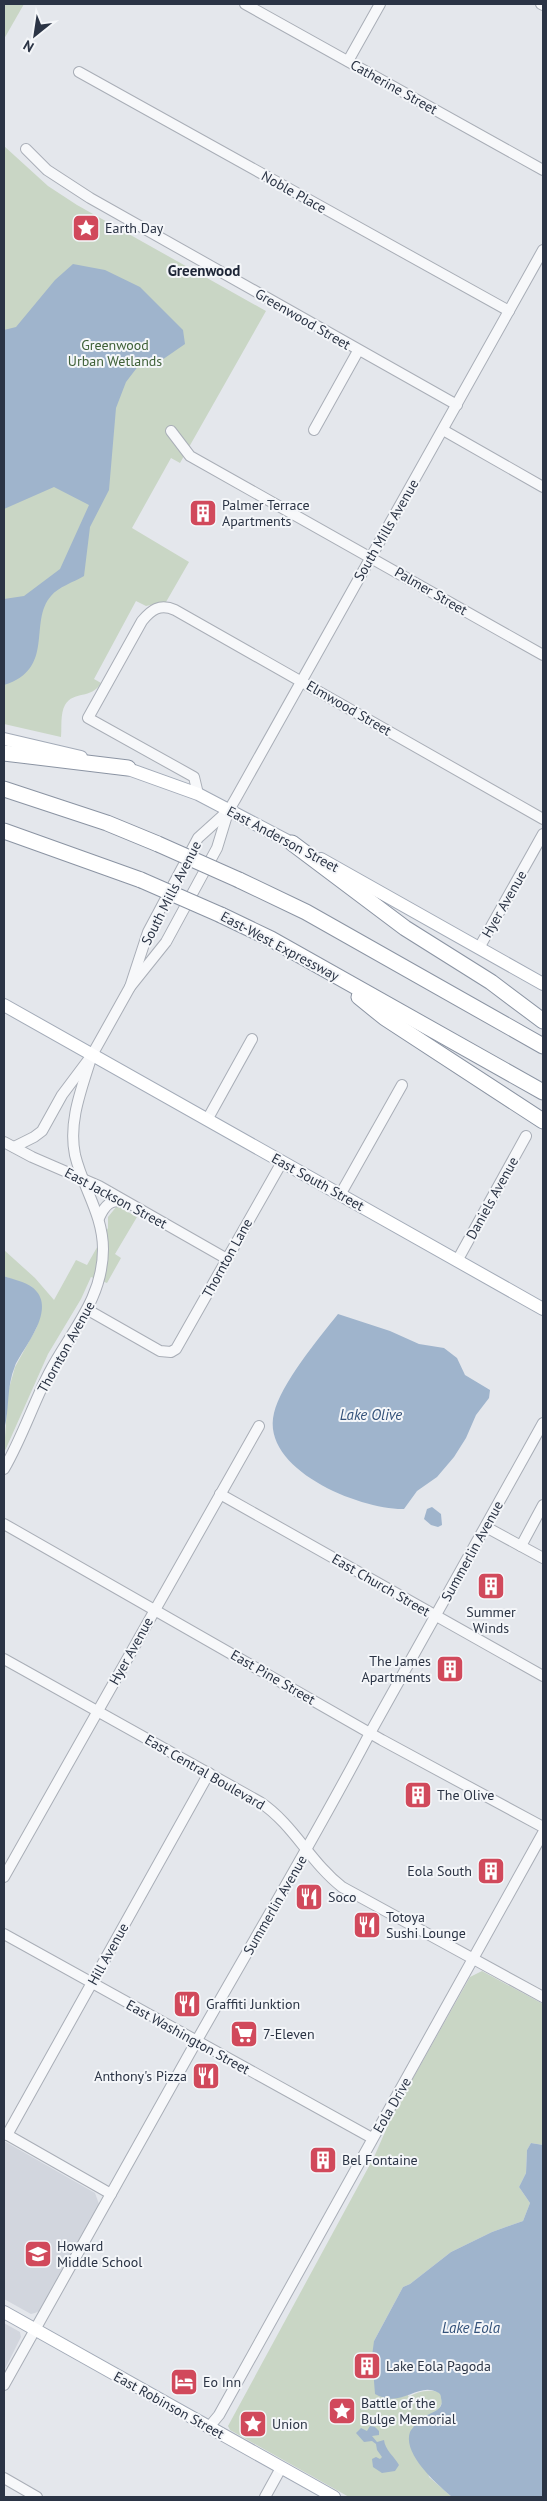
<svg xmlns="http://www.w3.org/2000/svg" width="547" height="2501" font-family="'PT Sans',sans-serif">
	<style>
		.built { fill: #d2d6de }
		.green { fill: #c9d6c5 }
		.water { fill: #9fb4cc }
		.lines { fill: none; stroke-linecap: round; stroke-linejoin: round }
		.minor-casing { stroke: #a9aeb7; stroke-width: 12 }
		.major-casing { stroke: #a3abb8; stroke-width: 14 }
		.highway-casing { stroke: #8b94a3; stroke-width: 17 }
		.minor { stroke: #f7f8fa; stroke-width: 10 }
		.major { stroke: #fff; stroke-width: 12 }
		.highway { stroke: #fff; stroke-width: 15 }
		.highway-bridge-casing { stroke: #8b94a3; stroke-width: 17; stroke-linecap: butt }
		.highway-bridge { stroke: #fff; stroke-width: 15 }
		.labels { text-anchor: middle; stroke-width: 4; stroke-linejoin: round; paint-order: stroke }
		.street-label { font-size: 14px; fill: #2b3445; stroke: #f4f6f9 }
		.poi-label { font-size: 14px; fill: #2b3445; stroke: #f4f6f9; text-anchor: start }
		.park-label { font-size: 14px; fill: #3f6138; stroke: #f4f6f9 }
		.neighbourhood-label { font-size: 15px; font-weight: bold; fill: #1d2536; stroke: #f4f6f9 }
		.water-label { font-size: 15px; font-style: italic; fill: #34527a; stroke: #f4f6f9 }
	</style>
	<rect width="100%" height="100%" fill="#e4e7ec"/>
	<g class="built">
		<polygon points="4,2141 95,2193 99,2204 39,2311 35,2313 31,2314 4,2299"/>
		<polygon points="4,2323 20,2332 21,2337 4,2371"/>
	</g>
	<g class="green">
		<polygon points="4,4 24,4 4,39"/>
		<path d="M4,146L48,186L77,205L266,311L180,463L171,458L132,528L189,562L166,602L146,606L136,601L94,679L101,683C91,700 74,690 65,705C60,714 62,727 61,737L4,724Z"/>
		<polygon points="117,1206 137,1217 115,1254 121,1258 107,1283 91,1277 81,1299 48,1354 4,1453 8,1392 15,1367 37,1327 41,1302 32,1287 4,1276 4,1250 35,1278 54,1300 76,1260 87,1265 108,1228 108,1217"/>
		<path d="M482,1971L543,2004V2145L531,2143L527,2150L526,2173L519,2187L530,2203L523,2221L492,2232L451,2252L410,2284L403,2287L374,2341L409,2397C419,2389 452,2385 440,2407C435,2417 422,2415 417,2426L429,2477L452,2497H349L230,2430L228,2426L374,2157L393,2114L470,1977Z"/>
	</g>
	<g class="water">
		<path d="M73,264L105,270L140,287L183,330L185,344L159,362L139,365L126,382L116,408L109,490L90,527L84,576C74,582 58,587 51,596C28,622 56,669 4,685V599L24,596L60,569L89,505L54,487L4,509V330L16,327L55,280Z"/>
		<path d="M4,1276C12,1279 25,1282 32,1287C59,1308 24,1346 15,1366C6,1387 10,1409 4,1430Z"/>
		<path d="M338,1314L390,1331L419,1344L444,1348L457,1358L465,1375L490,1390L489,1398L476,1415L466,1438L454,1457L437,1477L417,1491L404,1509C361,1510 260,1470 274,1413C281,1384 318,1339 338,1314Z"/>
		<polygon points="432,1507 441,1514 442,1525 438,1527 431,1525 424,1519 427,1509"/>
		<path d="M531,2143L543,2145V2497H452C438,2485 402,2454 410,2432C412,2428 419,2420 423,2418C430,2412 445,2411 441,2398C441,2395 440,2393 437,2392C417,2382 402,2409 375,2394L372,2356L374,2341L403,2287L410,2284L451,2252L492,2232L523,2221L530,2203L519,2187L526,2173L527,2150Z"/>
		<path d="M370,2426L375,2427L379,2431V2435L372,2436L377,2442L384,2440C385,2450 394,2456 399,2465L395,2471L382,2473L373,2467L372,2459L376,2457L380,2459L382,2457L377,2450L376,2444L372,2441L364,2442L356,2433L361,2428L367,2431Z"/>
	</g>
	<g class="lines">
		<g class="minor-casing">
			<g id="minor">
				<polyline points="245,4 543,170"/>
				<polyline points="541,4 543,5"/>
				<polyline points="348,61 380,4"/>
				<polyline points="79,72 509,311"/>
				<polyline points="26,149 47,170 90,198 457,405"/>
				<polyline points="314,430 358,351"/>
				<polyline points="443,430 543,487"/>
				<polyline points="171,431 190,456 543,655"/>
				<path d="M198,794L194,777L88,718L142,621C151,610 160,603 175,610L543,819"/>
				<polyline points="479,948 543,834"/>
				<polyline points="130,987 148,932 198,838 229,810 236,798 543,250"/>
				<polyline points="207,1120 252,1039"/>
				<polyline points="4,1142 32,1157 99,1186 227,1259"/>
				<polyline points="14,1147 34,1137 42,1131 62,1095 92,1055 130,987 166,942 217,848 228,812"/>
				<polyline points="340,1195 402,1085"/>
				<path d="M99,1218C104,1207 111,1197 124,1203"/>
				<polyline points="457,1261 526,1136"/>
				<polyline points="88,1310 160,1351 171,1352 176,1349 282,1162"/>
				<path d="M4,1469C22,1438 33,1404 49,1373C71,1331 103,1299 103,1249C103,1215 83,1188 75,1155C68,1121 82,1088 92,1055"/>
				<polyline points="220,1494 543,1676"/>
				<polyline points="4,1524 382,1740 543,1827"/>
				<polyline points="486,1527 543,1558"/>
				<polyline points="521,1546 543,1505"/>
				<path d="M4,1659L260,1802C294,1825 310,1862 342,1887L543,1997"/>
				<polyline points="4,1877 259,1426"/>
				<polyline points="4,1934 372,2138"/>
				<polyline points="4,2133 111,2194"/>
				<polyline points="7,2135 209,1773"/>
				<path d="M4,2385C68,2270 132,2156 196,2042C254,1939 315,1838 370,1733L543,1423"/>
				<polyline points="209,2427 219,2415 543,1833"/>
				<polyline points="4,2478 37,2497"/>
				<polyline points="265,2497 281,2468"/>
			</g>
		</g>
		<g class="major-casing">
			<g id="major">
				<polyline points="4,739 81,757"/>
				<polyline points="120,766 198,794 299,847"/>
				<polyline points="321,859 543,984"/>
				<polyline points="4,1005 543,1309"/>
				<polyline points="4,2312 334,2497"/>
			</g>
		</g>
		<g class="highway-casing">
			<g id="highway">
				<polyline points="4,753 128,768"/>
				<polyline points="4,789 107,823 158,844"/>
				<polyline points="4,831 141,880"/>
				<polyline points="292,843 405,928 491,982 543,1021"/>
				<polyline points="239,880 306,912 543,1046"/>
				<polyline points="221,915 271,939 543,1092"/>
				<polyline points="359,997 385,1018 543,1121"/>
			</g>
		</g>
		<use href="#minor" class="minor"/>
		<use href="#major" class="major"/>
		<use href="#highway" class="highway"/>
		<g class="highway-bridge-casing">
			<g id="highway-bridge">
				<polyline points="158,844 239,880"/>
				<polyline points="141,880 221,915"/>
			</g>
		</g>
		<use href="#highway-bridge" class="highway-bridge"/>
	</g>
	<defs>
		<g id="sight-square" transform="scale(1.4375)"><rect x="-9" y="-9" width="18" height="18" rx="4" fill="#d1495b" stroke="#f4f6f9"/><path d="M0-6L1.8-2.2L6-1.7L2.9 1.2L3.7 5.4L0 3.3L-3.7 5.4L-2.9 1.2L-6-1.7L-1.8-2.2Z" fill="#fff"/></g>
		<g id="building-square" transform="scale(1.4375)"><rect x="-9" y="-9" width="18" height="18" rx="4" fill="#d1495b" stroke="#f4f6f9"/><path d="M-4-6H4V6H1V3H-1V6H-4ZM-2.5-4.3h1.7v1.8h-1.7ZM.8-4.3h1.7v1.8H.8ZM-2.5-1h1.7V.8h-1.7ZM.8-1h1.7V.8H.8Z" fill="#fff"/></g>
		<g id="restaurant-square" transform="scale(1.4375)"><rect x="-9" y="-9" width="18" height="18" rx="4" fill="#d1495b" stroke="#f4f6f9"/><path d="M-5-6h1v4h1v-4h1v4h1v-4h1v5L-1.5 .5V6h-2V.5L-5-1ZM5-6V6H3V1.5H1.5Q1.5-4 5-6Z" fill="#fff"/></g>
		<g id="supermarket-square" transform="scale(1.4375)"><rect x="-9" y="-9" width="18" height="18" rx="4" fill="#d1495b" stroke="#f4f6f9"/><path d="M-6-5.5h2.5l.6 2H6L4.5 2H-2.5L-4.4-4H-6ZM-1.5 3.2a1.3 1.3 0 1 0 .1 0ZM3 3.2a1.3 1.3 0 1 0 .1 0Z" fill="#fff"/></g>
		<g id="school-square" transform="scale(1.4375)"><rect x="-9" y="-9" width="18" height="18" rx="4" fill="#d1495b" stroke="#f4f6f9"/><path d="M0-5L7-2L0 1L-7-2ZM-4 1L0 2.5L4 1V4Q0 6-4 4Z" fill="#fff"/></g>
		<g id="hotel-square" transform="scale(1.4375)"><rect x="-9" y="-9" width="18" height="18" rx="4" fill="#d1495b" stroke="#f4f6f9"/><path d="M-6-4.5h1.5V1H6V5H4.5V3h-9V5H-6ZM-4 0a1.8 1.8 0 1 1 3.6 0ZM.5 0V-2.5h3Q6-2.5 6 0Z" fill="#fff"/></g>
	</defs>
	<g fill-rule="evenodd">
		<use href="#sight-square" x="86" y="228"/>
		<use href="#building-square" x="203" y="513"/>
		<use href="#building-square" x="491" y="1586"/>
		<use href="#building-square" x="450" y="1669"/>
		<use href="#building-square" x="418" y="1795"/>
		<use href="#building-square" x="491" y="1871"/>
		<use href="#restaurant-square" x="309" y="1897"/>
		<use href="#restaurant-square" x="367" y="1925"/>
		<use href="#restaurant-square" x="187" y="2004"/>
		<use href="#supermarket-square" x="244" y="2034"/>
		<use href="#restaurant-square" x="206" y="2076"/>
		<use href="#building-square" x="323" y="2160"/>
		<use href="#school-square" x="38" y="2254"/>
		<use href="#building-square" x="367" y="2366"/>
		<use href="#hotel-square" x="184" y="2382"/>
		<use href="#sight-square" x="342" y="2411"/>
		<use href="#sight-square" x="253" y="2424"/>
	</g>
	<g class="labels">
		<g class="street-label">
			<text transform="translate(394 87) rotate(29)" y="5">Catherine Street</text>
			<text transform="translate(294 192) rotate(29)" y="5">Noble Place</text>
			<text transform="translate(303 319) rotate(30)" y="5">Greenwood Street</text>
			<text transform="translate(386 530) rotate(-60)" y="5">South Mills Avenue</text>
			<text transform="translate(431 591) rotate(30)" y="5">Palmer Street</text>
			<text transform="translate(349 708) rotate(30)" y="5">Elmwood Street</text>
			<text transform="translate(283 839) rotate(28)" y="5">East Anderson Street</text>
			<text transform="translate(171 893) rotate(-63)" y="5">South Mills Avenue</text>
			<text transform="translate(504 904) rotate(-60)" y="5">Hyer Avenue</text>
			<text transform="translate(280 946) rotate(28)" y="5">East-West Expressway</text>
			<text transform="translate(318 1182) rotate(29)" y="5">East South Street</text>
			<text transform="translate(116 1198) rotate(28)" y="5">East Jackson Street</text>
			<text transform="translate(492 1198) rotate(-61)" y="5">Daniels Avenue</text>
			<text transform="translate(227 1258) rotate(-61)" y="5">Thornton Lane</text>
			<text transform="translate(66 1347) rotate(-61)" y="5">Thornton Avenue</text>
			<text transform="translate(472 1551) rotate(-61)" y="5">Summerlin Avenue</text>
			<text transform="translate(381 1585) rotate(30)" y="5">East Church Street</text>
			<text transform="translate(131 1651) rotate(-61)" y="5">Hyer Avenue</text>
			<text transform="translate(273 1677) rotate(30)" y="5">East Pine Street</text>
			<text transform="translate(205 1772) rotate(30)" y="5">East Central Boulevard</text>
			<text transform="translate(275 1905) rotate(-60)" y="5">Summerlin Avenue</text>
			<text transform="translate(108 1954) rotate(-61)" y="5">Hill Avenue</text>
			<text transform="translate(188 2037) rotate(29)" y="5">East Washington Street</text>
			<text transform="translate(392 2105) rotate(-60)" y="5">Eola Drive</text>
			<text transform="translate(169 2405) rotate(29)" y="5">East Robinson Street</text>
		</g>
		<g class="poi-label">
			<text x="105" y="233">Earth Day</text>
			<text x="222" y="510">Palmer Terrace<tspan x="222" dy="16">Apartments</tspan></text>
			<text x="491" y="1617" text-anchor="middle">Summer<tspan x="491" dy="16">Winds</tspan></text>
			<text x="431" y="1666" text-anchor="end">The James<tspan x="431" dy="16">Apartments</tspan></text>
			<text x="437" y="1800">The Olive</text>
			<text x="472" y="1876" text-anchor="end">Eola South</text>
			<text x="328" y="1902">Soco</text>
			<text x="386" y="1922">Totoya<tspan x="386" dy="16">Sushi Lounge</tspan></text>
			<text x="206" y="2009">Graffiti Junktion</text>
			<text x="263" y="2039">7-Eleven</text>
			<text x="187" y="2081" text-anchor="end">Anthony's Pizza</text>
			<text x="342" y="2165">Bel Fontaine</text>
			<text x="57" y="2251">Howard<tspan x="57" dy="16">Middle School</tspan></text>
			<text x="386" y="2371">Lake Eola Pagoda</text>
			<text x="203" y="2387">Eo Inn</text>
			<text x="361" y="2408">Battle of the<tspan x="361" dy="16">Bulge Memorial</tspan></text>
			<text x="272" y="2429">Union</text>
		</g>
		<g class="park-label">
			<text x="115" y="350">Greenwood<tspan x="115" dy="16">Urban Wetlands</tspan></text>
		</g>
		<g class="neighbourhood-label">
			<text x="204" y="276">Greenwood</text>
		</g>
		<g class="water-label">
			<text x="371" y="1420">Lake Olive</text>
			<text x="471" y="2333">Lake Eola</text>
		</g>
	</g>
	<rect width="547" height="2501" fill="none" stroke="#2b3445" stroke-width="10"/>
	<g transform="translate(35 35) rotate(210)" stroke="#f4f6f9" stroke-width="4" paint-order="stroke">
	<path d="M0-4L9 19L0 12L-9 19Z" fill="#2b3445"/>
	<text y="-8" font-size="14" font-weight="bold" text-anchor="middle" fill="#2b3445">N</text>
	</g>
</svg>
